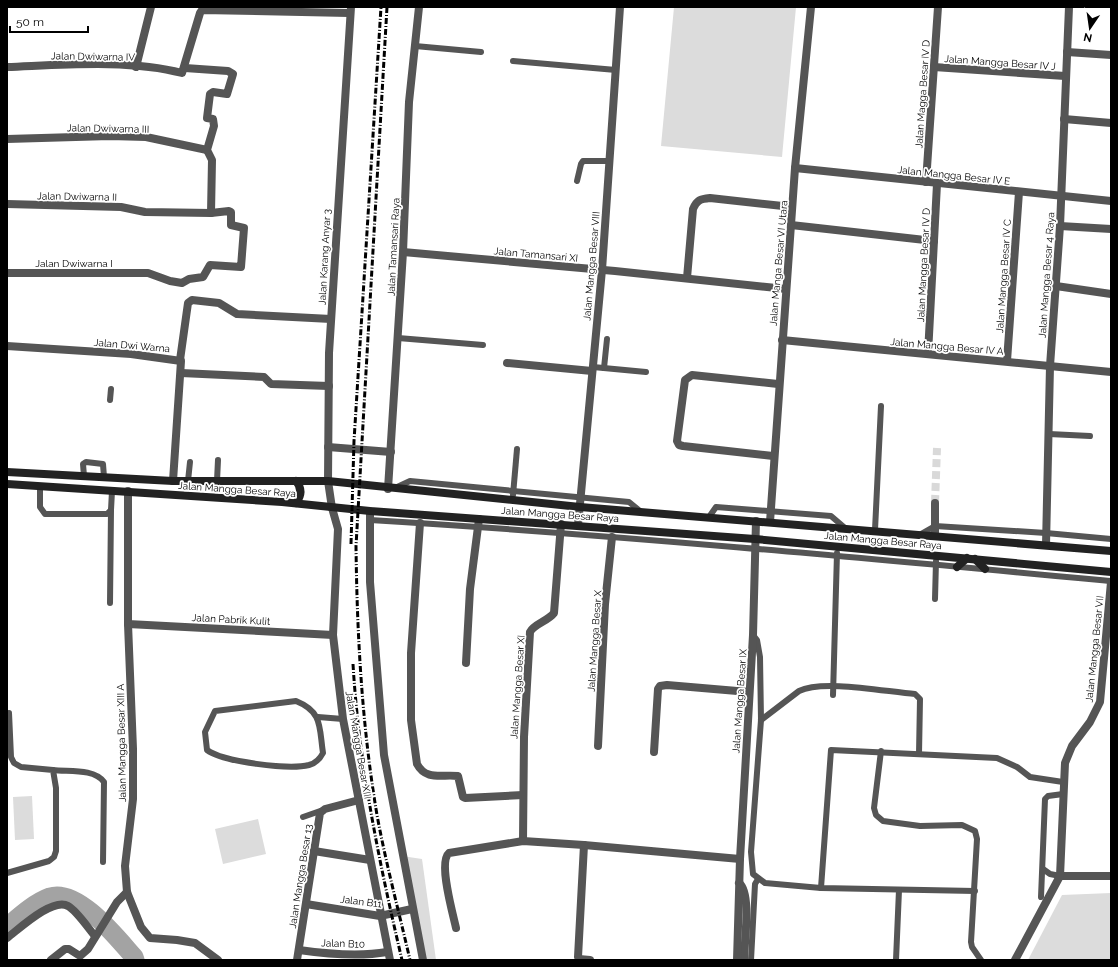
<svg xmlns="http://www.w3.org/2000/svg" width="1118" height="967" font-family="Raleway,sans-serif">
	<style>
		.green { fill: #dcdcdc }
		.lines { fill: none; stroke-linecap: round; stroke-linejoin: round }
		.river { stroke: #a3a3a3; stroke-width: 19 }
		.minor-tunnel { stroke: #d9d9d9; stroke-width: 8; stroke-dasharray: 8 4; stroke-linecap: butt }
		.service { stroke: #555; stroke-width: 6 }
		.minor { stroke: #555; stroke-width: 8 }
		.tertiary { stroke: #555; stroke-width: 8 }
		.secondary { stroke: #222; stroke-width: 8 }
		.rail { stroke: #000; stroke-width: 3; stroke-dasharray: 6 2 1 2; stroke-linecap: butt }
		.labels { text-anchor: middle; stroke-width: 3.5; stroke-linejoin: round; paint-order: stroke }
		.street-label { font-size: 10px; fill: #000; stroke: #fff }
	</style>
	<rect width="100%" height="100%" fill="#fff"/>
	<g class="green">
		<polygon points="674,7 796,7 782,157 661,146"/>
		<polygon points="32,796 34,839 15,840 13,797"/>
		<polygon points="258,819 266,854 223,864 215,829"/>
		<polygon points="402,856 422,859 436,960 420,960"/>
		<polygon points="1111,893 1111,960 1028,960 1062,895"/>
	</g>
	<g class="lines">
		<path class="river" d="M7,927C20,916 34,903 50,897C78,888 117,938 134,957L135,960"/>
		<polyline class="minor-tunnel" points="935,503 937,448"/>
		<g class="service">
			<polyline points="415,46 481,52"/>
			<polyline points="513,61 616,70"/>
			<polyline points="577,181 581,164 583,161 609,161"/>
			<polyline points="398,338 483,345"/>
			<polyline points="593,367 646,372"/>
			<polyline points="604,368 607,339"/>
			<polyline points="110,400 111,389"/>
			<polyline points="1049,434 1090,436"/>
			<polyline points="84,476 83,464 86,462 103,464 104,477"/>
			<polyline points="188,481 190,462"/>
			<polyline points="217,481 218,460"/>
			<polyline points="40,486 40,507 45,514 107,514 111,510 112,491"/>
			<polyline points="395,488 410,481 629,502 640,511"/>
			<polyline points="513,495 517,449"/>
			<polyline points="709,517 716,507 831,516 845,528"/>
			<path d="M370,520C618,535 864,558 1111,581"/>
			<polyline points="875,530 881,406"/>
			<polyline points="921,534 935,526 1046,533 1111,539"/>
			<polyline points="935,599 936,561"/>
			<polyline points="110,603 111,510"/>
			<polyline points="753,635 757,640 760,657 761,720 751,852 753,874 765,883 821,888 975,891"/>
			<polyline points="833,695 837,553"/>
			<path d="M296,701C323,712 319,727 323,753C320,759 316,763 309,765C289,770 223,762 207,750L205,732L215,711Z"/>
			<polyline points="318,717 343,719"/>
			<path d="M761,720L799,691C823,679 887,692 915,694L920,699L919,754"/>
			<polyline points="881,751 874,808 876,815 883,821 920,826 962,825 975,831 977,839 971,942 972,947 981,960"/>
			<path d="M53,770C68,772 94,768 104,782L103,862"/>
			<polyline points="303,817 323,810"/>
			<polyline points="1043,869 1050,874 1060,876"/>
			<polyline points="7,873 49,861 54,857 56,851 56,788 53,770 21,767 14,763 11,757 9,713"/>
			<polyline points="821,888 831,750 997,758 1017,767 1030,777 1063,782"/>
			<polyline points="1041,897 1045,799 1048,796 1063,794"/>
			<polyline points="751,960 755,884 758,879"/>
			<polyline points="896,960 899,890"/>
		</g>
		<g class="minor">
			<polyline points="1067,52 1111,55"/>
			<path d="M7,67C61,65 130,59 182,73L200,13L202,10L349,13"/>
			<polyline points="136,67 151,7"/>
			<polyline points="934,67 1065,76"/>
			<polyline points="185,68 228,71 233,74 227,94 213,92 210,94 207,118 213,119 214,126 207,150 212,160 211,213"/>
			<polyline points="1064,119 1111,123"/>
			<polyline points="7,139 110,136 146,137 207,150"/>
			<polyline points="795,168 1111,201"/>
			<polyline points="926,182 938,7"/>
			<polyline points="7,204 121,207 145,212 211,213 229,211 231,212 231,225 244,228 241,267 210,265 203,277 189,279 182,283 170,281 148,273 7,273"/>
			<polyline points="791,225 934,241"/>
			<polyline points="1060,226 1111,229"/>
			<polyline points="403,252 615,271 786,289"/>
			<path d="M687,278L693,209C697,200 700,199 710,198L792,207"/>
			<polyline points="1056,286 1111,294"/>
			<polyline points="782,340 1111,372"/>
			<polyline points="7,346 131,354 181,361 173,481"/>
			<polyline points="928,354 937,184"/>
			<polyline points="180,360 188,303 192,300 219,303 237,314 331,319"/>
			<polyline points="1007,361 1019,192"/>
			<polyline points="507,363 592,371"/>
			<polyline points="181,373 264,377 271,384 329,386"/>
			<polyline points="773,456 683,446 679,445 677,441 685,380 692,375 778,384"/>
			<polyline points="128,491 128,624 133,749 133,799 125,866 127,892 141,927 150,938 177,940 195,943 218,960"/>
			<polyline points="332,508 338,529 333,635 343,719 390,960"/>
			<polyline points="370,511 370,582 384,755 423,960"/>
			<polyline points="770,522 795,168 811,7"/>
			<path d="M420,523L411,653V720L417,764C426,781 442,774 458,776L463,797L465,798L523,795"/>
			<polyline points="578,525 602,270 620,7"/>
			<polyline points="935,535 935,503"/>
			<polyline points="1046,545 1050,366 1060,226 1069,7"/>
			<polyline points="128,624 333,635"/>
			<polyline points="466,663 470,589 479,519"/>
			<polyline points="598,746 605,604 612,537"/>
			<polyline points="654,752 658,689 660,686 667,685 749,692"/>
			<path d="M523,841L524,737L530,632C534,624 548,621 554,613L561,524"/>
			<polyline points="584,845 578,957 579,959 590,960"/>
			<polyline points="314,851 370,860"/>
			<polyline points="306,904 380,916 412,909"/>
			<path d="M456,928C453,914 438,862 449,853L523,841L584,845L740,859"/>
			<path d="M7,938C19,929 53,897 68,906C77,911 88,928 95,936"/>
			<path d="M299,950C327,954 359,957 387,952"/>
			<polyline points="51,960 65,949 69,949 80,956 88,949 117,902 127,892"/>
			<polyline points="297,960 320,813 325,809 359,800"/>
		</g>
		<g class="tertiary">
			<polyline points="328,447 391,452"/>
			<polyline points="388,489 403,252 409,102 419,7"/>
			<polyline points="332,508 328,481 329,353 351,7"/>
			<polyline points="1060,876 1111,876"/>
			<path d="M739,883C752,893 744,944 744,960"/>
			<polyline points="737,960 740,859 753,635 756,521"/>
			<polyline points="1015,960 1060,876 1065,763 1072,746 1090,722 1100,702 1111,582"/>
		</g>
		<g class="secondary">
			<polyline points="7,472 173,481 328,481 580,507 1111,551"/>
			<path d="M296,481C302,488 302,495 296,503"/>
			<polyline points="7,484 282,502 370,511 755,539 1111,572"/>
			<polyline points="975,559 985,569"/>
			<polyline points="957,567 967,558"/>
		</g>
		<g class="rail">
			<path d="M387,7L356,546C357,636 362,726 377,815C386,864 399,912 410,960"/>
			<polyline points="351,544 354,441 381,7"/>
			<path d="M353,664C359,765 379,862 402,960"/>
		</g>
	</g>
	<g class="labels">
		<g class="street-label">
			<text transform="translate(93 56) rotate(1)" y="4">Jalan Dwiwarna IV</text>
			<text transform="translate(1000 62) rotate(4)" y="4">Jalan Mangga Besar IV J</text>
			<text transform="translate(922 94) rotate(-86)" y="4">Jalan Magga Besar IV D</text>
			<text transform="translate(108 128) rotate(1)" y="4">Jalan Dwiwarna III</text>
			<text transform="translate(954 175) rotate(6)" y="4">Jalan Mangga Besar IV E</text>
			<text transform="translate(77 196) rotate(1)" y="4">Jalan Dwiwarna II</text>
			<text transform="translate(393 247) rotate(-87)" y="4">Jalan Tamansari Raya</text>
			<text transform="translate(536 254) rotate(5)" y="4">Jalan Tamansari XI</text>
			<text transform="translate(324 257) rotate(-87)" y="4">Jalan Karang Anyar 3</text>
			<text x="74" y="267">Jalan Dwiwarna I</text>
			<text transform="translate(778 263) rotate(-85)" y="4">Jalan Manga Besar VI Utara</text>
			<text transform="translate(923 265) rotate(-87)" y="4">Jalan Mangga Besar IV D</text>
			<text transform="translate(591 266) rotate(-85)" y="4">Jalan Mangga Besar VIII</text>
			<text transform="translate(1046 275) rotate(-86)" y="4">Jalan Mangga Besar 4 Raya</text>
			<text transform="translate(1003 276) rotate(-86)" y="4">Jalan Mangga Besar IV C</text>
			<text transform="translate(132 345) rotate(5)" y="4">Jalan Dwi Warna</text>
			<text transform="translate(947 346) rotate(5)" y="4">Jalan Mangga Besar IV A</text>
			<text transform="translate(237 489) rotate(4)" y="4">Jalan Mangga Besar Raya</text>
			<text transform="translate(560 514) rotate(4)" y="4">Jalan Mangga Besar Raya</text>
			<text transform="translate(883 540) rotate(5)" y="4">Jalan Mangga Besar Raya</text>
			<text transform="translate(231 619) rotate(3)" y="4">Jalan Pabrik Kulit</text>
			<text transform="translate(594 641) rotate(-86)" y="4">Jalan Mangga Besar X</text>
			<text transform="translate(1094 649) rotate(-84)" y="4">Jalan Mangga Besar VII</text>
			<text transform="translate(517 687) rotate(-86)" y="4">Jalan Mangga Besar XI</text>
			<text transform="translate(739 701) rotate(-86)" y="4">Jalan Mangga Besar IX</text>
			<text transform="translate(121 743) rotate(-91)" y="4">Jalan Mangga Besar XIII A</text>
			<text transform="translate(359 745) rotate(80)" y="4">Jalan Mangga Besar XIII</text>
			<text transform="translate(300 876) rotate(-81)" y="4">Jalan Mangga Besar 13</text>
			<text transform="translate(361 901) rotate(7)" y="4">Jalan B11</text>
			<text transform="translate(343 943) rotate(2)" y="4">Jalan B10</text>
		</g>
	</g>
	<rect width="1118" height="967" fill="none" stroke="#000000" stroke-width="16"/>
	<g transform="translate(1090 28) rotate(193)" stroke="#ffffff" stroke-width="3" paint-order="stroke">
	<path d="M0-3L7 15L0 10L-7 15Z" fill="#000000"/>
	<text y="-6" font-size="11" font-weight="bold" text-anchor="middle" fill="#000000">N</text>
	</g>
	<path d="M10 26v6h78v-6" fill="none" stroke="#000000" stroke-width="2"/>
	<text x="16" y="26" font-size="12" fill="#000000" stroke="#ffffff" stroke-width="3" paint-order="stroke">50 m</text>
</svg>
